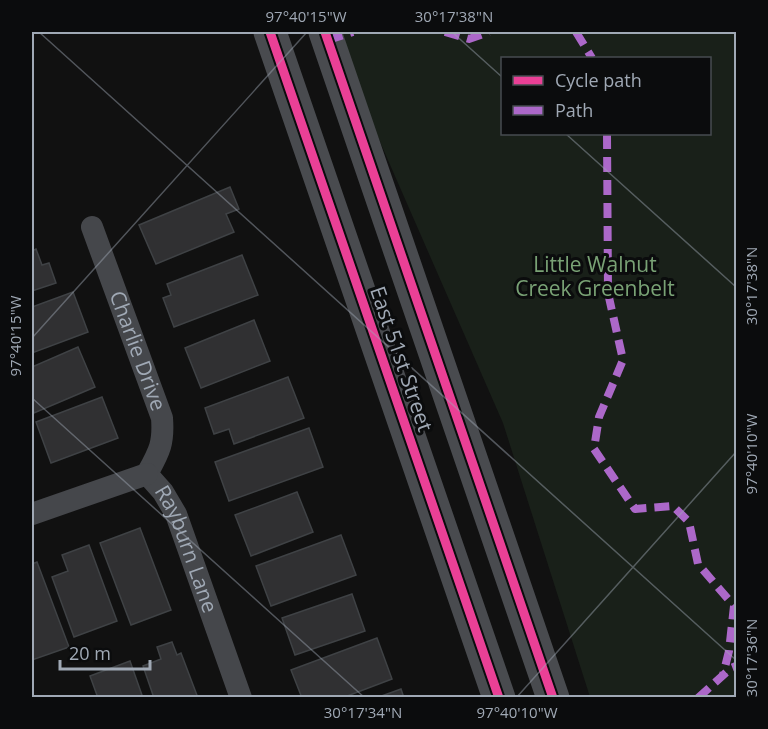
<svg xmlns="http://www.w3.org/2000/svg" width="768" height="729" font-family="'Open Sans',sans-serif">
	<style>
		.green { fill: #192019; fill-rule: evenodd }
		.building { fill: #303032; stroke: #3f4245; stroke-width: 1.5 }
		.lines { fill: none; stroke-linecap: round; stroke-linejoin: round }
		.street { stroke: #45474b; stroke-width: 22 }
		.secondary { stroke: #494b4f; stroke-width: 33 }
		.quiet { stroke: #ac68c9; stroke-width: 8; stroke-dasharray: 15 8; stroke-linecap: butt }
		.cycleway-casing { stroke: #0b0c0d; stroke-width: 13 }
		.cycleway { stroke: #ea4096; stroke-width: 9 }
		.ticks { fill: none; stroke: #a0a9b5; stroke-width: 1.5; stroke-opacity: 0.45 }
		.labels { text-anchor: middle; stroke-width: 6; stroke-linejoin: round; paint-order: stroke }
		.park-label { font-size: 21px; fill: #79a275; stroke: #0b0c0d }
		.street-label { font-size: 21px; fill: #a0a9b5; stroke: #0b0c0d }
		.neatline { fill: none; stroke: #a0a9b5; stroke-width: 2 }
		.ticks-label { font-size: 15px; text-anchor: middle; fill: #a0a9b5 }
	</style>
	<rect width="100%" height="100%" fill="#111"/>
	<path class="green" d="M332,32H736V697H590L503,423ZM502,58H710V134H502Z"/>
	<g class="building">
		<polygon points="230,187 239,209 226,214 234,232 156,264 139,225"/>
		<polygon points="36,249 42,265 49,263 56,283 32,291 32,251"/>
		<polygon points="242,255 258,295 174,327 163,298 171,295 167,284"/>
		<polygon points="73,292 88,332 32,353 32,307"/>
		<polygon points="254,320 270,361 201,388 185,348"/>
		<polygon points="78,347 95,387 34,413 32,406 32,367"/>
		<polygon points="288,377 304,418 234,444 229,429 214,434 205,408"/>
		<polygon points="102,397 118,438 51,463 36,422"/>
		<polygon points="309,428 323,467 229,501 215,462"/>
		<polygon points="297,492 313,532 251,556 235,515"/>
		<polygon points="140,528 171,610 131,625 100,543"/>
		<polygon points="341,535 356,575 271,606 256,566"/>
		<polygon points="89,545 117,621 74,637 52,577 68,571 62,555"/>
		<polygon points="37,562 69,647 32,660 32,564"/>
		<polygon points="352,594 365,631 295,655 282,618"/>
		<polygon points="377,638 392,679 342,698 302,698 291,670"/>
		<polygon points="172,642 177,655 181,653 198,698 154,698 143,666 161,659 157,647"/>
		<polygon points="130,661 143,698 98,698 90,676"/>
		<polygon points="401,689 404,698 376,698"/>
	</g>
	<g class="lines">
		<g class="street">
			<path id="s1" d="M92,227L162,418C164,444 159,452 147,474"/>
			<path id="s2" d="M147,474L163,492L176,514L241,698"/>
			<polyline points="32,514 147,474"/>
		</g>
		<g class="secondary">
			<polyline points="270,32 499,698"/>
			<polyline points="325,32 553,698"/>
		</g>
		<g class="quiet">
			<polyline points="445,32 469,39 489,32"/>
			<polyline points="576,32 592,58"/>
			<polyline points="328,40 353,32"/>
			<polyline points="607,134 608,293 623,360 599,417 594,449 635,509 673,506 689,522 698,564 734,606 729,651 723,675"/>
			<polyline points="698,698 731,668 736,666"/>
		</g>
		<g class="cycleway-casing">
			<g id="cycleway">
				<polyline points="270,32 499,698"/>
				<polyline points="325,32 553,698"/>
			</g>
		</g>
		<use href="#cycleway" class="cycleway"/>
	</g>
	<path class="ticks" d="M39,32L736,660M452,32L502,77M566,134L736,287M32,338L307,32M32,398L365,698M516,698L736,452"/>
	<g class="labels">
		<g class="park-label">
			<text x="595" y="272">Little Walnut<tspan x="595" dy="24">Creek Greenbelt</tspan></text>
		</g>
		<g class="street-label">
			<text dy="7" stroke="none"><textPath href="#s1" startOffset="132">Charlie Drive</textPath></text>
			<text transform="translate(401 359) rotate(71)" y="7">East 51st Street</text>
			<text dy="7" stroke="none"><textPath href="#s2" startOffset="86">Rayburn Lane</textPath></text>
		</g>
	</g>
	<rect width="768" height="729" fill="none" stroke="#0b0c0d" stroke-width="66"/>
	<rect x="501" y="57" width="210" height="78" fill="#0b0c0d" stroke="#474b50" stroke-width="1.5"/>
	<rect x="513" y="76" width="30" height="9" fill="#ea4096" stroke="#474b50" stroke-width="1.5"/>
	<text x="555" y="87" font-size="18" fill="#a0a9b5">Cycle path</text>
	<rect x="513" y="106" width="30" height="9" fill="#ac68c9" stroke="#474b50" stroke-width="1.5"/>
	<text x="555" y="117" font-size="18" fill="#a0a9b5">Path</text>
	<path d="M60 660v9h90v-9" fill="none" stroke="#a0a9b5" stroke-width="3"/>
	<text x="69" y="660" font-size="18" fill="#a0a9b5" stroke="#0b0c0d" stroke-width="4.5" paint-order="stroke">20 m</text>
	<rect x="33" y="33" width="702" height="663" class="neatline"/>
	<g class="ticks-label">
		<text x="306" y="22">97°40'15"W</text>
		<text x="454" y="22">30°17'38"N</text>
		<text transform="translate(752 286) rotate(-90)" y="5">30°17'38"N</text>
		<text transform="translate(16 336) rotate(-90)" y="5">97°40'15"W</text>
		<text transform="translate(752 454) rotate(-90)" y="5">97°40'10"W</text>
		<text transform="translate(752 658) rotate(-90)" y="5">30°17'36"N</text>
		<text x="363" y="718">30°17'34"N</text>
		<text x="517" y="718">97°40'10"W</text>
	</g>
</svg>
